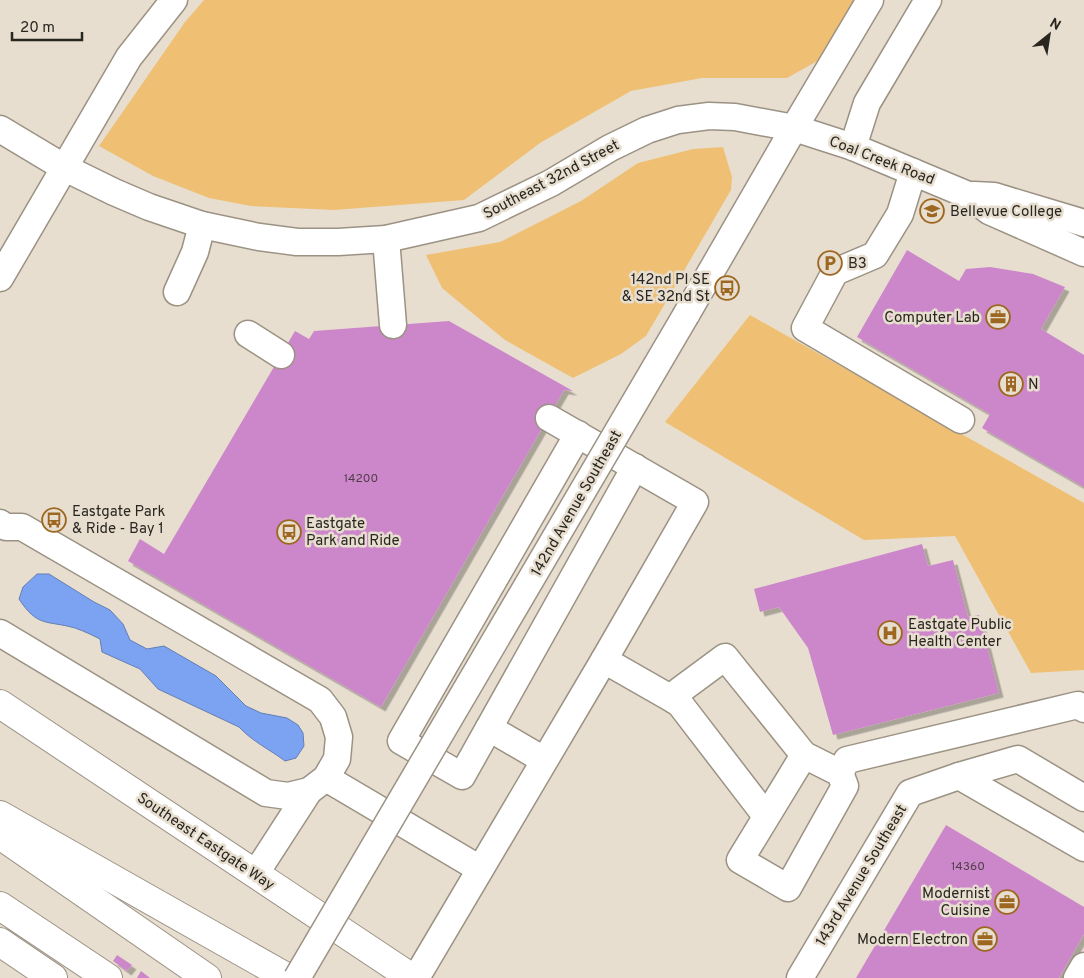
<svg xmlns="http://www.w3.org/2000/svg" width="1084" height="978" font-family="Overpass,sans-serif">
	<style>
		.green { fill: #efc073 }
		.water { fill: #7ca3f1; stroke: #637eb2 }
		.building { fill: #cc87ca; filter: url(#shadow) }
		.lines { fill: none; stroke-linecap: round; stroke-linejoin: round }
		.minor-casing { stroke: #9b9284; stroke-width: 29 }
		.major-casing { stroke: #9b9284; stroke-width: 30 }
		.highway-casing { stroke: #9b9284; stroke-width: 30 }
		.minor { stroke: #fff; stroke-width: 26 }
		.major { stroke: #fff; stroke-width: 28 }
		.highway { stroke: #fff; stroke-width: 28 }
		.minor-bridge-casing { stroke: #9b9284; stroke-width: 29; stroke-linecap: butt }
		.minor-bridge { stroke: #fff; stroke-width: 26 }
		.labels { text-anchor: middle; stroke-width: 5; stroke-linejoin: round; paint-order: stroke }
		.number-label { font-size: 12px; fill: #523e4a }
		.street-label { font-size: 15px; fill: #292620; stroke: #e7decf }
		.poi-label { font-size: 15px; fill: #292620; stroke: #e7decf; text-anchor: start }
	</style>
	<defs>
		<filter id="shadow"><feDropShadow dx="4.5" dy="4.5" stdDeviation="0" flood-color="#0004"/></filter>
	</defs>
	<rect width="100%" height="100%" fill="#e7decf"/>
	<g class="green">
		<polygon points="204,0 854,0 819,60 787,78 702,78 631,91 540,143 464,200 334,210 251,206 209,198 153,176 99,146 185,22"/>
		<polygon points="723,147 732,177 731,190 646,336 621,354 573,378 505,340 442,288 426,255 500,242 581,201 638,163 693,149"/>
		<polygon points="750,315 1084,503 1084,670 1031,673 955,536 864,540 665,422"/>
	</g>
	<path class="water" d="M37,574H49L94,602L110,610L123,624L130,640L147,649L164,646L216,676L246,706L261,713L287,718L298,725L303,733L304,746L296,758L285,761C269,749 253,742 239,727L158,689L140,669L102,652L100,639C92,635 84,631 75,628C47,620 38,628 19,599L23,587Z"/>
	<g class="building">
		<polygon points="907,250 959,281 966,269 990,267 1033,274 1065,287 1041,329 1084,355 1084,487 982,428 990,414 857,337"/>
		<polygon points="727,283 731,285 727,293 722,290"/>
		<polygon points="449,321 573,391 564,390 381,707 128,561 140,539 164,554 295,331 309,339 314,331"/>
		<polygon points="922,544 928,566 953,560 968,617 979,615 999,693 833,735 808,648 779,607 760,612 754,589"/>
		<polygon points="946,825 1084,907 1084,934 1059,978 856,978"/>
		<polygon points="117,955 132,965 127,971 113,961"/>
		<polygon points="141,971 150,978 137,978"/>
	</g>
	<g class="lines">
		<g class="minor-casing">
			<g id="minor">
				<polyline points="0,129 65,168 114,192 149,207 202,225 259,237 297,242 338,242 386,239 479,218 551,183 610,148 647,130 678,120 709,116 735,117 794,128 853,147 968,195 989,211 1084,253"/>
				<polyline points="853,147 867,103 928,0"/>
				<polyline points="913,172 900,214 875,255 835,272 805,328 961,420"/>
				<polyline points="974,195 994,196 1084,223"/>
				<polyline points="386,239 393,325"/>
				<polyline points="0,278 129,57 174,0"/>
				<polyline points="177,292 195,252 202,225"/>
				<polyline points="686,315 794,128 870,0"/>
				<polyline points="248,334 281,355"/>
				<polyline points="578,434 401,741 462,776 635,467"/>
				<polyline points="0,523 6,527 22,527 320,700 333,717 339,737 337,759 326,778 309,791 256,873"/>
				<polyline points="0,633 266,793 288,796 309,791"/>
				<polyline points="604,660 674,700 679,691 725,657 804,755 840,773 845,786 788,888 740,860 804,755"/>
				<polyline points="674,700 680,704 766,816"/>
				<polyline points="489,728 544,760"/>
				<polyline points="840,773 847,760 1078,705 1084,709"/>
				<polyline points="959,776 1084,848"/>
				<polyline points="326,778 480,869"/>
				<polyline points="416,978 604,660 695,502 549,418"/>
				<polyline points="800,978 910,793 959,776 1018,759 1084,798"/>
				<polyline points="1077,978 1084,966"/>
			</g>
		</g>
		<g class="major-casing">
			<polyline id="major" points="0,704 412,978"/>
		</g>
		<g class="highway-casing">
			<g id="highway">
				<polyline points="0,815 288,978"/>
				<polyline points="0,835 207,978"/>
				<polyline points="0,906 108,978"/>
				<polyline points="0,942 53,978"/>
			</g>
		</g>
		<use href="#minor" class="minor"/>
		<use href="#major" class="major"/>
		<use href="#highway" class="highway"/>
		<g class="minor-bridge-casing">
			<polyline id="minor-bridge" points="297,978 686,315"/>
		</g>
		<use href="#minor-bridge" class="minor-bridge"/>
	</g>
	<defs>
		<g id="university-ring" transform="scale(1.25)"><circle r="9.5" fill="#e7decf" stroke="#9d6721" stroke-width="1.5"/><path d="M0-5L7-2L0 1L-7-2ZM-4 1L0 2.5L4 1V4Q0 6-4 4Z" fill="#9d6721"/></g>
		<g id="parking-ring" transform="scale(1.25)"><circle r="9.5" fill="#e7decf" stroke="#9d6721" stroke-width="1.5"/><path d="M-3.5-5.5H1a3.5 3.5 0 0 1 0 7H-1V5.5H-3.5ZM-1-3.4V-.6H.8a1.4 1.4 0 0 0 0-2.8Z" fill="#9d6721"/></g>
		<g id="bus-ring" transform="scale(1.25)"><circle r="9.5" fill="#e7decf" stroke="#9d6721" stroke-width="1.5"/><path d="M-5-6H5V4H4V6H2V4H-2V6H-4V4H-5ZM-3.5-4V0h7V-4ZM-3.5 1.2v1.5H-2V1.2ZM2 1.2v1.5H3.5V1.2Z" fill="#9d6721"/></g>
		<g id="office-ring" transform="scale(1.25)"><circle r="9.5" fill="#e7decf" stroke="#9d6721" stroke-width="1.5"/><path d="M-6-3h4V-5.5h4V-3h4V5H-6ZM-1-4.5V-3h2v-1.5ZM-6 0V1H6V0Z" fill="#9d6721"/></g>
		<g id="building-ring" transform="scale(1.25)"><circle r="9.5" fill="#e7decf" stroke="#9d6721" stroke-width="1.5"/><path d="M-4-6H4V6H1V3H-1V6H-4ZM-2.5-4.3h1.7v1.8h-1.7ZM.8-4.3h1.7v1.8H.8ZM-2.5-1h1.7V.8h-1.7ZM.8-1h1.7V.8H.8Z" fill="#9d6721"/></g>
		<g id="hospital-ring" transform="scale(1.25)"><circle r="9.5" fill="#e7decf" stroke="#9d6721" stroke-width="1.5"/><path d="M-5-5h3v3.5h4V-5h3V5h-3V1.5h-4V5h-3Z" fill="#9d6721"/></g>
	</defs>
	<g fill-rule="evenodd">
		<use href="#university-ring" x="932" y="211"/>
		<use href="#parking-ring" x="830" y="263"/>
		<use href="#bus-ring" x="727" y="288"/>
		<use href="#office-ring" x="998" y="317"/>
		<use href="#building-ring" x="1011" y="384"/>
		<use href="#bus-ring" x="54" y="520"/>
		<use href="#bus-ring" x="289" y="532"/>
		<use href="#hospital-ring" x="890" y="633"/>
		<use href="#office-ring" x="1007" y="902"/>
		<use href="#office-ring" x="985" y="939"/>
	</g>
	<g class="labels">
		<g class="number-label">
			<text x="361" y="482">14200</text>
			<text x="968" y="870">14360</text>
		</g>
		<g class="street-label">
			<text transform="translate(882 160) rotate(21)" y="5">Coal Creek Road</text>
			<text transform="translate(551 179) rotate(-28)" y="5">Southeast 32nd Street</text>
			<text transform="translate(576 503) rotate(-60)" y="5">142nd Avenue Southeast</text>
			<text transform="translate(206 841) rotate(34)" y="5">Southeast Eastgate Way</text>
			<text transform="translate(861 875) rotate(-59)" y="5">143rd Avenue Southeast</text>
		</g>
		<g class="poi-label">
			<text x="950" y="216">Bellevue College</text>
			<text x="848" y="268">B3</text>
			<text x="710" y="284" text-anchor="end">142nd Pl SE<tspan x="710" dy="17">&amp; SE 32nd St</tspan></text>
			<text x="980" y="322" text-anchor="end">Computer Lab</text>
			<text x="1028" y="389">N</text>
			<text x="72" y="516">Eastgate Park<tspan x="72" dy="17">&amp; Ride - Bay 1</tspan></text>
			<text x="306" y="528">Eastgate<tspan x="306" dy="17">Park and Ride</tspan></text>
			<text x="908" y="629">Eastgate Public<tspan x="908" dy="17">Health Center</tspan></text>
			<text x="990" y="898" text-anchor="end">Modernist<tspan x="990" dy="17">Cuisine</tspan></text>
			<text x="968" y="944" text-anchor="end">Modern Electron</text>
		</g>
	</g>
	<g transform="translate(1049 35) rotate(30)" stroke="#e7decf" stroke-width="4" paint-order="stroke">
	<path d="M0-4L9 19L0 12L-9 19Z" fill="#292620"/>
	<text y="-8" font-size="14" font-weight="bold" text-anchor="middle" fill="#292620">N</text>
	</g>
	<path d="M12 32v8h70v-8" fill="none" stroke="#292620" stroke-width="2.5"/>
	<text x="20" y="32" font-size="15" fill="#292620" stroke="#e7decf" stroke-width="4" paint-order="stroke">20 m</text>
</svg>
